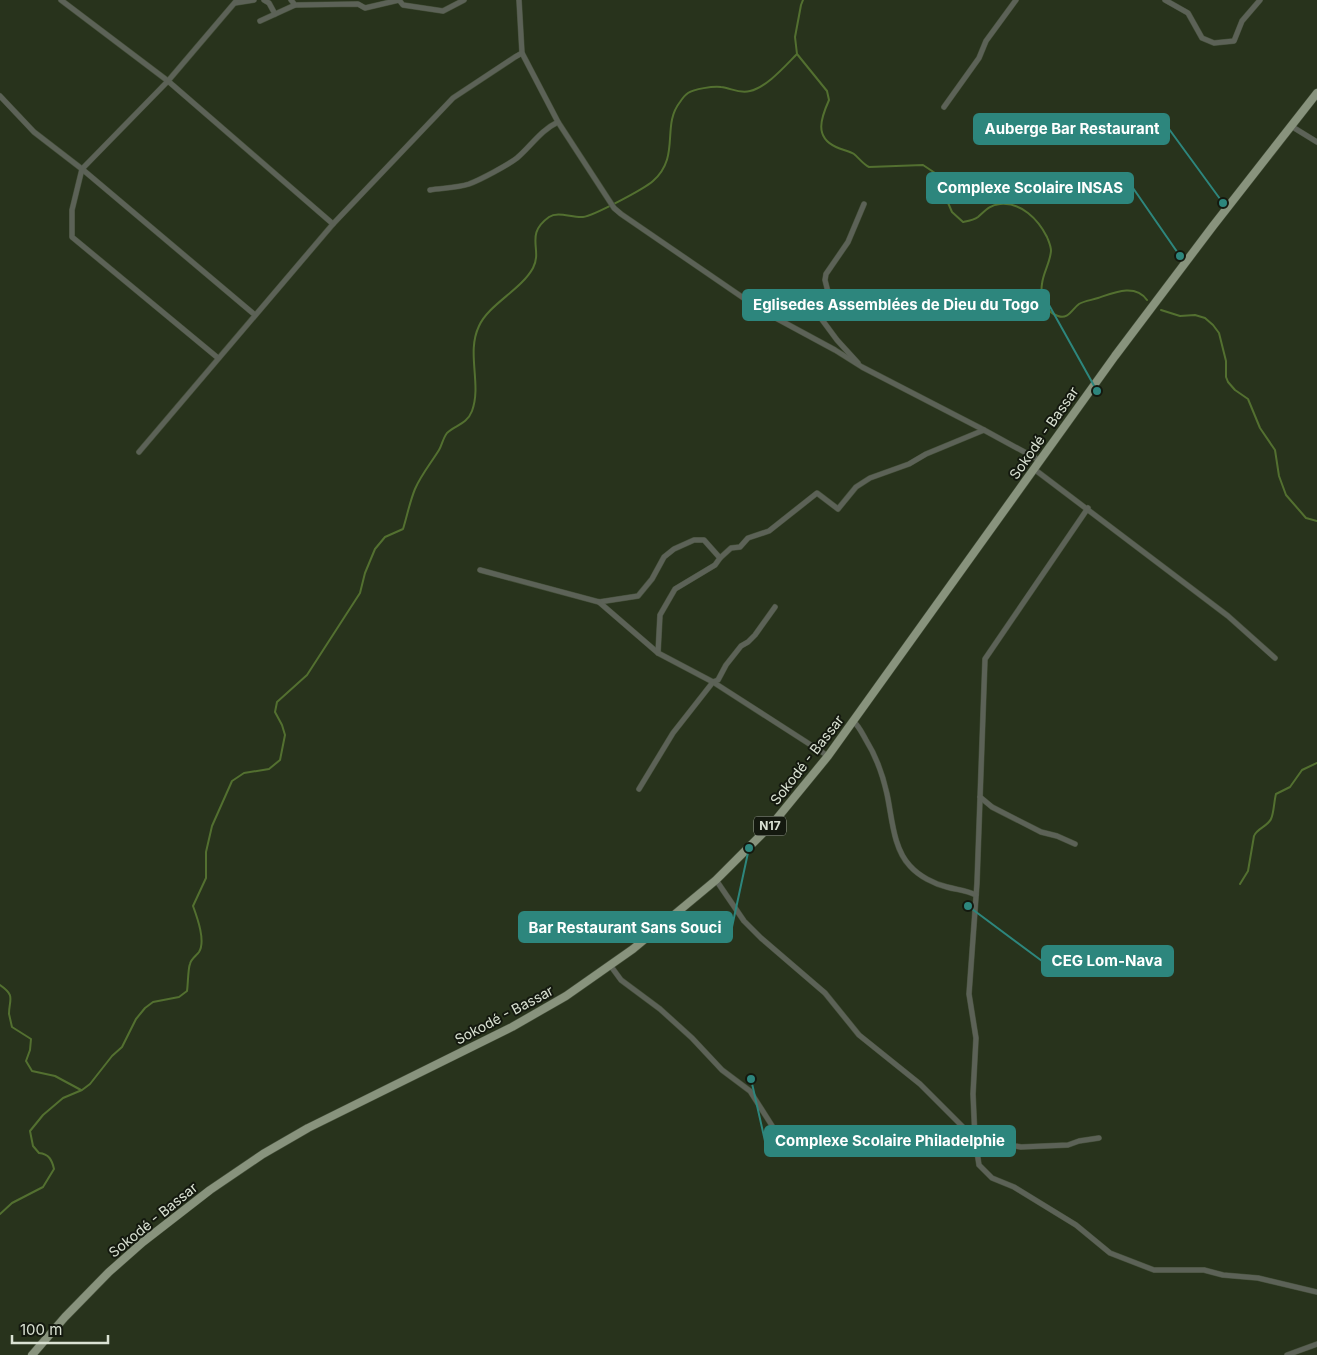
<svg xmlns="http://www.w3.org/2000/svg" width="1317" height="1355" font-family="Inter,sans-serif">
	<style>
		.lines { fill: none; stroke-linecap: round; stroke-linejoin: round }
		.stream { stroke: #537030; stroke-width: 2 }
		.street-casing { stroke: #444f39; stroke-width: 6 }
		.primary-casing { stroke: #444f39; stroke-width: 9 }
		.street { stroke: #5c6257; stroke-width: 5 }
		.primary { stroke: #88937d; stroke-width: 8 }
		.labels { text-anchor: middle; stroke-width: 4; stroke-linejoin: round; paint-order: stroke }
		.shield { fill: #14190f; stroke: #9fa698; stroke-width: 1 }
		.shield-label { font-size: 12px; font-weight: bold; fill: #dae2d3 }
		.street-label { font-size: 14px; fill: #dae2d3; stroke: #14190f }
		.leader { fill: none; stroke: #2d867d; stroke-width: 2 }
		.callout-dot { fill: #2d867d; stroke: #14190f; stroke-width: 2 }
		.callout { fill: #2d867d; stroke: #2d867d; stroke-width: 2 }
		.callout-label { font-size: 15px; text-anchor: middle; font-weight: bold; fill: #fff }
	</style>
	<rect width="100%" height="100%" fill="#28331c"/>
	<g class="lines">
		<g class="stream">
			<path d="M803,0L801,5L795,37L797,54L827,91L829,100C821,118 814,137 836,147C842,150 849,151 854,154C859,158 863,164 869,167L923,165L935,173L952,212L963,222C968,221 974,220 978,217C985,211 989,205 1000,204C1021,202 1038,219 1047,237C1049,242 1051,246 1051,251C1050,263 1043,273 1042,284C1040,295 1046,313 1058,316C1068,320 1072,309 1079,304C1084,301 1092,300 1098,298C1113,293 1135,283 1147,300"/>
			<polyline points="1161,310 1180,316 1195,315 1205,318 1213,325 1219,333 1226,361 1226,377 1228,382 1235,390 1248,399 1260,428 1275,450 1279,476 1286,495 1306,518 1317,521"/>
			<path d="M1240,884L1248,871L1254,836C1257,828 1267,827 1271,819C1274,813 1274,801 1276,794L1290,787L1302,770L1317,763"/>
			<path d="M0,985C16,996 9,999 9,1014C10,1018 11,1023 12,1027L31,1039L30,1050L26,1061L32,1071L55,1076L81,1090"/>
			<path d="M0,1214L12,1203L43,1187L54,1169C52,1160 49,1154 39,1153L33,1146L30,1131L43,1115L63,1098L82,1090L90,1084L112,1056L122,1047L136,1019L145,1008L153,1002L179,997L187,991C188,985 188,968 190,964C191,959 196,956 199,952C206,941 197,917 193,906L206,878V852L212,826L232,781L244,773L269,769L280,760L285,735L282,725L275,712L277,702L307,675L360,593L365,573L375,549L385,537L403,529C407,516 410,501 415,489C421,475 431,463 439,450C442,445 443,438 447,433C456,425 467,424 472,411C482,384 466,353 479,326C489,304 521,290 533,268C543,249 524,235 549,217C558,211 572,218 583,217C593,216 644,189 653,181C681,156 661,126 680,102C682,99 685,95 688,93C694,89 713,86 721,87C731,88 739,94 750,91C767,87 785,66 797,54"/>
		</g>
		<g class="street-casing">
			<g id="street">
				<polyline points="61,0 168,81 333,224"/>
				<polyline points="264,0 269,3 275,14"/>
				<polyline points="291,0 295,5 358,4 365,8 399,0 403,5 443,11 464,0"/>
				<polyline points="519,0 522,53 558,122 614,208 621,214 761,310 835,350 862,367 984,430 1039,460"/>
				<polyline points="1165,0 1188,13 1202,38 1214,43 1234,41 1242,21 1260,0"/>
				<polyline points="235,3 254,0"/>
				<polyline points="260,21 295,5"/>
				<polyline points="0,96 34,132 82,169 255,315"/>
				<polyline points="944,107 979,58 986,41 1016,0"/>
				<polyline points="1291,126 1317,142"/>
				<path d="M430,190C442,188 457,188 469,184C480,180 508,165 517,158C531,146 541,130 558,122"/>
				<polyline points="218,358 72,237 72,210 82,169 168,81 237,0"/>
				<polyline points="858,363 837,340 820,317 828,292 825,280 826,274 848,242 864,204"/>
				<polyline points="139,452 333,224 453,98 515,57 522,53"/>
				<polyline points="1034,469 1228,616 1275,658"/>
				<polyline points="1088,508 985,659 977,883 969,994 976,1038 973,1094 975,1139 1021,1147 1068,1145 1079,1141 1099,1138"/>
				<polyline points="480,570 599,602 638,596 652,579 664,557 674,549 694,540 704,540 720,558 731,548 740,547 748,538 769,531 817,493 838,509 856,487 870,478 909,464 926,454 984,430"/>
				<polyline points="599,602 658,653 713,682 828,756"/>
				<polyline points="658,653 660,615 675,589 715,565 720,558"/>
				<path d="M853,721C859,726 862,733 866,740C876,756 883,776 887,794C892,817 893,848 910,866C919,876 934,884 947,887C958,890 966,890 976,895"/>
				<polyline points="639,789 673,733 713,682 718,680 726,665 741,646 748,642 755,635 775,607"/>
				<polyline points="980,797 992,807 1041,832 1057,836 1075,844"/>
				<polyline points="716,880 744,921 761,938 825,993 859,1035 920,1084 975,1139 979,1165 992,1178 1014,1187 1076,1225 1110,1253 1154,1270 1204,1270 1223,1275 1258,1278 1317,1292"/>
				<polyline points="610,965 621,980 660,1009 692,1038 722,1070 750,1091 776,1132 793,1144"/>
				<polyline points="1287,1355 1317,1344"/>
			</g>
		</g>
		<g class="primary-casing">
			<polyline id="primary" points="32,1355 65,1317 109,1272 143,1242 210,1190 263,1154 308,1128 512,1027 566,996 633,949 716,880 774,822 828,756 1115,356 1213,226 1317,93"/>
		</g>
		<use href="#street" class="street"/>
		<use href="#primary" class="primary"/>
	</g>
	<g class="labels">
		<rect class="shield" x="754" y="816.5" width="32" height="19" rx="4"/>
		<g class="shield-label">
			<text x="770" y="830">N17</text>
		</g>
		<g class="street-label">
			<text transform="translate(1044 433) rotate(-55)" y="5">Sokodé - Bassar</text>
			<text transform="translate(807 760) rotate(-52)" y="5">Sokodé - Bassar</text>
			<text transform="translate(504 1015) rotate(-28)" y="5">Sokodé - Bassar</text>
			<text transform="translate(153 1220) rotate(-39)" y="5">Sokodé - Bassar</text>
		</g>
	</g>
	<path class="leader" d="M1223 203L1169 129M1180 256L1133 188M1097 391L1049 305M749 848L732 927M968 906L1042 961M751 1079L765 1141"/>
	<g class="callout-dot">
		<circle cx="1223" cy="203" r="5"/>
		<circle cx="1180" cy="256" r="5"/>
		<circle cx="1097" cy="391" r="5"/>
		<circle cx="749" cy="848" r="5"/>
		<circle cx="968" cy="906" r="5"/>
		<circle cx="751" cy="1079" r="5"/>
	</g>
	<g class="callout">
		<rect x="974" y="114" width="195" height="30" rx="5"/>
		<rect x="927" y="173" width="206" height="30" rx="5"/>
		<rect x="743" y="290" width="306" height="30" rx="5"/>
		<rect x="519" y="912" width="213" height="30" rx="5"/>
		<rect x="1042" y="946" width="131" height="30" rx="5"/>
		<rect x="765" y="1126" width="250" height="30" rx="5"/>
	</g>
	<g class="callout-label">
		<text x="1072" y="134">Auberge Bar Restaurant</text>
		<text x="1030" y="193">Complexe Scolaire INSAS</text>
		<text x="896" y="310">Eglisedes Assemblées de Dieu du Togo</text>
		<text x="625" y="933">Bar Restaurant Sans Souci</text>
		<text x="1107" y="966">CEG Lom-Nava</text>
		<text x="890" y="1146">Complexe Scolaire Philadelphie</text>
	</g>
	<path d="M12 1335v8h96v-8" fill="none" stroke="#dae2d3" stroke-width="2.5"/>
	<text x="20" y="1335" font-size="15" fill="#dae2d3" stroke="#14190f" stroke-width="4" paint-order="stroke">100 m</text>
</svg>
